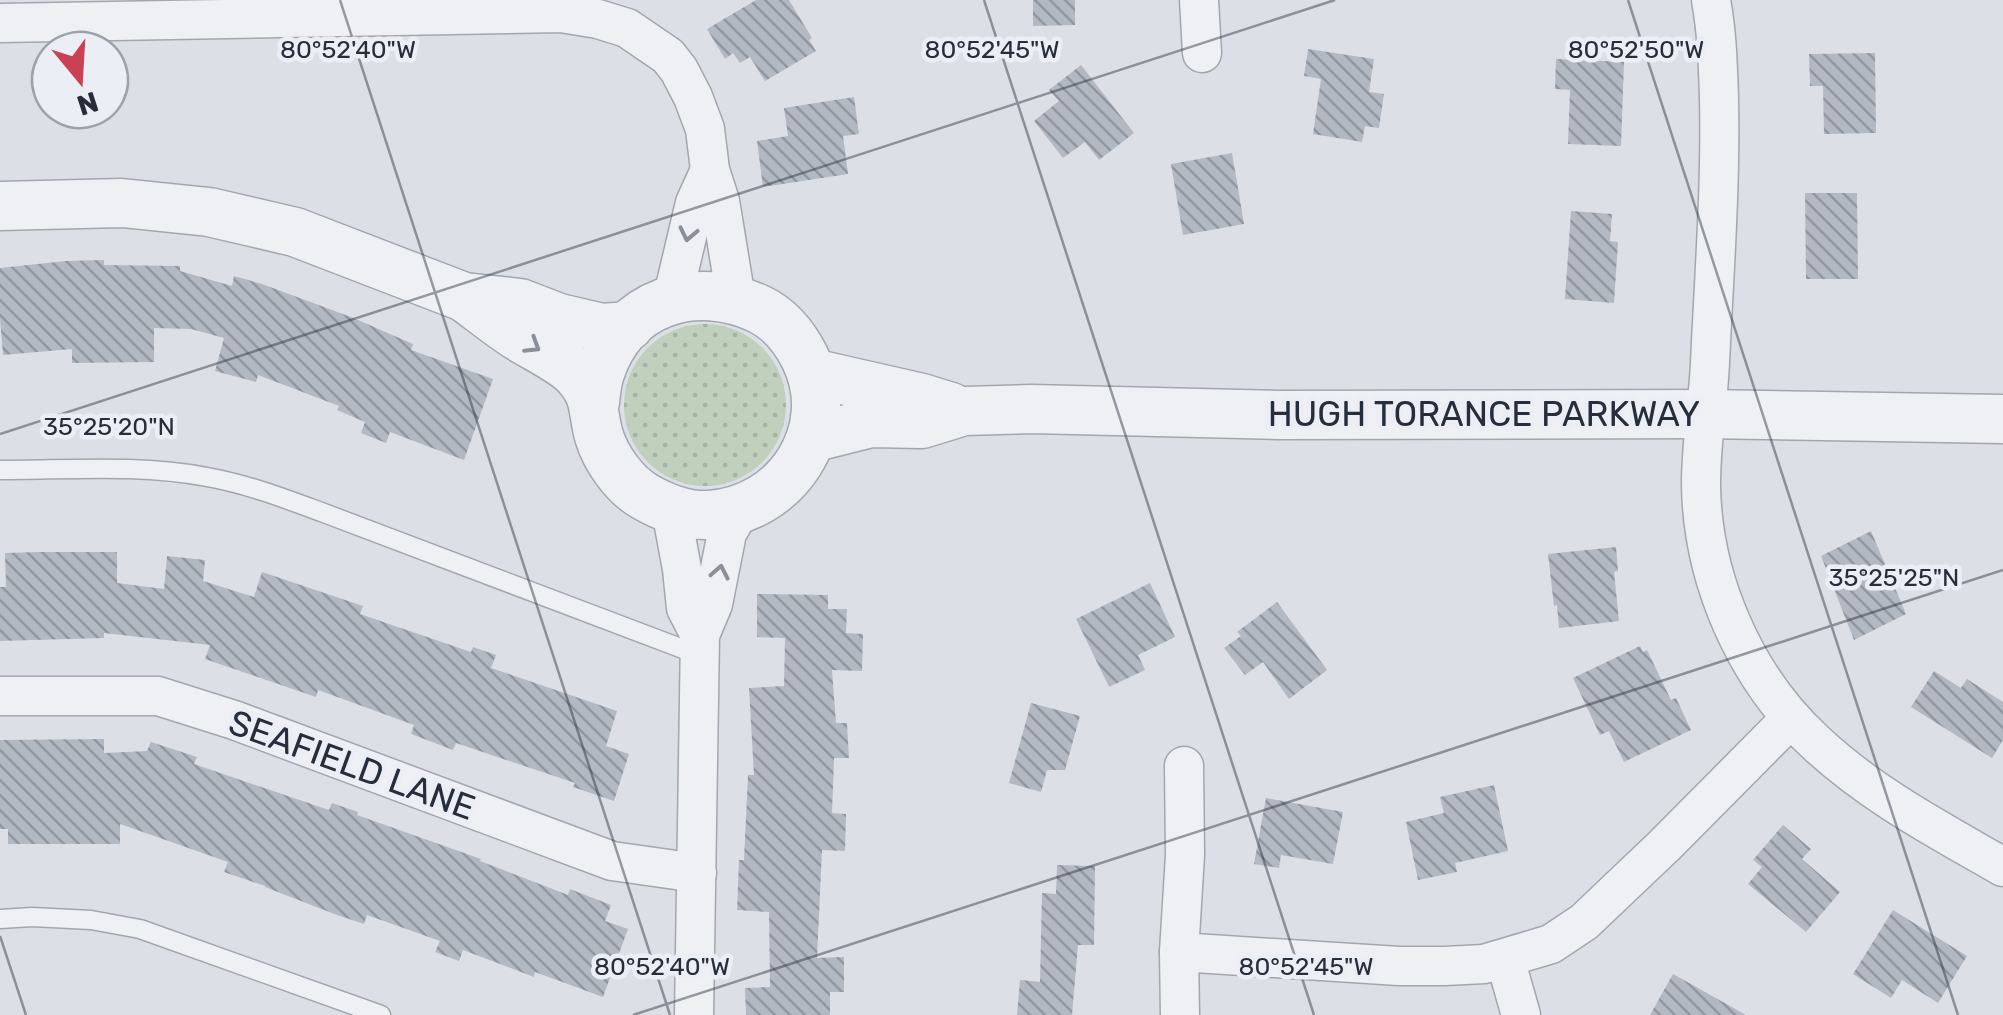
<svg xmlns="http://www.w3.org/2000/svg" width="2003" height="1015" font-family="Rubik,sans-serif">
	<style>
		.green { fill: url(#green-dots) }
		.building { fill: url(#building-back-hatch) }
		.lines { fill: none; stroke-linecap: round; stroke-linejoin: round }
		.service-casing { stroke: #a2a7af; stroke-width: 21 }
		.minor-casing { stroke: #a2a7af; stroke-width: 41 }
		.tertiary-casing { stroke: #a2a7af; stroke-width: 51 }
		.service { stroke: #eef0f4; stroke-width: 18 }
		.minor { stroke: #eef0f4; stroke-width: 38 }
		.tertiary { stroke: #eef0f4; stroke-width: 48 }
		.oneway { stroke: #8a8f98 }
		.ticks { fill: none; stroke: #262e3b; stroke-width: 2.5; stroke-opacity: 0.45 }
		.labels { text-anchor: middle; stroke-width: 9; stroke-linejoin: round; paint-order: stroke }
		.street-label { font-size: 35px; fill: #262e3b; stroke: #ebeef4 }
		.ticks-label { font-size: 25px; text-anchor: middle; fill: #262e3b; stroke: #ebeef4; stroke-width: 9; stroke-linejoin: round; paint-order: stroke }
	</style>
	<defs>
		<pattern id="green-dots" width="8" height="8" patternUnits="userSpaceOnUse" patternTransform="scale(2.5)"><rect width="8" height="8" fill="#c1cfbd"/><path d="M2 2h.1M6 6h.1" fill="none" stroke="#a6b2a3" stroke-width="1.8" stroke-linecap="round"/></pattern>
		<pattern id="building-back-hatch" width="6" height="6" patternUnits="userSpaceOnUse" patternTransform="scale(2.5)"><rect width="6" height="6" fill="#b3b9c2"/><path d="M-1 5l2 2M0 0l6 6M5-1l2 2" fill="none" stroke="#91979f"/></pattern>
	</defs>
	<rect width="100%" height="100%" fill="#dce0e6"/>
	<circle class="green" cx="705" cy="405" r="81"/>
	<g class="building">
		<polygon points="756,0 789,0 812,38 809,40 816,51 765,81 750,57 740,63 733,53 725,59 707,29"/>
		<polygon points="1033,0 1075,0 1075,25 1033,26"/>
		<polygon points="1308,49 1374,59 1369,92 1384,94 1379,128 1365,126 1362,142 1313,134 1321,79 1304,76"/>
		<polygon points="1875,53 1876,133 1824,134 1823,86 1810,86 1809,54"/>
		<polygon points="1556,59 1624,62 1621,146 1568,144 1570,90 1555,89"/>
		<polygon points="1081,65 1134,133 1099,160 1085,142 1063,158 1034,121 1059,101 1049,90"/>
		<polygon points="854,97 859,134 843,136 848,174 763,187 757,141 788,136 784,108"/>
		<polygon points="1232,153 1244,224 1183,235 1171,164"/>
		<polygon points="1805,193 1857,193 1858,279 1806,279"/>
		<polygon points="1571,211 1612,214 1610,241 1618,242 1614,303 1565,299"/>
		<polygon points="104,260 104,265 180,266 180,271 232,286 234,276 262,284 351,317 413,344 411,350 493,379 464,460 390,432 386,443 361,433 365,422 337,410 339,406 258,375 256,382 215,371 224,338 191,329 154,328 154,362 72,363 72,349 3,355 0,318 0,268 66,261"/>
		<polygon points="1871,531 1906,614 1854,640 1821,556"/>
		<polygon points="1616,547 1618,571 1614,572 1619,621 1559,628 1557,605 1554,606 1548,554"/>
		<polygon points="39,552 117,552 117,583 164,589 167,556 205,560 203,581 254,597 262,572 363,606 360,614 471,652 473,647 496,655 491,668 617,711 606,746 629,754 614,801 573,787 575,783 456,743 453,750 411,734 414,725 318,690 316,697 205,659 210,645 104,633 104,638 0,641 0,587 6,587 5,553"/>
		<polygon points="1150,583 1175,637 1138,655 1145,670 1109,687 1076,619"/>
		<polygon points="757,594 828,595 828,609 847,609 846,633 863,634 862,671 832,670 836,723 847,723 849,758 834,758 832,813 846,814 845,851 822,850 817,958 844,957 844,992 830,992 830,1015 746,1015 745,988 770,987 769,912 737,910 739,860 744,860 748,775 754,775 749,688 784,686 785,638 757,637"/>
		<polygon points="1277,602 1327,670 1289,699 1263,662 1245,675 1224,648 1241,636 1237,632"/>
		<polygon points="1640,646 1643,652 1647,650 1671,700 1676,698 1691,730 1624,762 1609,731 1600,735 1573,678"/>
		<polygon points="1934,671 1961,688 1967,679 2003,702 2003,740 1992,758 1911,707"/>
		<polygon points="1031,703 1080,716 1065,770 1047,770 1041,792 1009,783"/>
		<polygon points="104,739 104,753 147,751 151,742 197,757 194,764 329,810 332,803 358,812 357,815 481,859 480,861 568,895 570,889 611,905 605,921 628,929 603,997 535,972 534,977 463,950 459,961 435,952 440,941 367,915 364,924 337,915 265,887 265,886 224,872 228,862 120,824 120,844 8,844 8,829 0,829 0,740"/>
		<polygon points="1494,785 1508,851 1455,863 1457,872 1418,880 1406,822 1444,813 1440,797"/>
		<polygon points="1266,798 1343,812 1333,864 1281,855 1279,868 1254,864"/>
		<polygon points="1783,825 1811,849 1802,859 1840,892 1806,932 1748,884 1762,867 1753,860"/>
		<polygon points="1057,865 1095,866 1094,945 1078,945 1072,1015 1017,1015 1020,980 1040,982 1042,893 1056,894"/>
		<polygon points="1893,910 1967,956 1938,1003 1902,980 1891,998 1853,974"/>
		<polygon points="1673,974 1746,1015 1650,1015"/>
	</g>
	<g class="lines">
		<g class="service-casing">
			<g id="service">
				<path d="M0,470C68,470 140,464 207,477C247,484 286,499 324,513L699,655"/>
				<polyline points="0,919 32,917 91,920 140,929 381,1015"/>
			</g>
		</g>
		<g class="minor-casing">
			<g id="minor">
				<polyline points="1199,0 1202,53"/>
				<path d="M1711,0C1717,33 1718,65 1719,98C1721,187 1714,275 1710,363C1708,404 1701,443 1701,484C1702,579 1745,677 1814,741C1870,794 1937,829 2003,867"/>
				<polyline points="0,23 561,13 598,19 627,28 668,56 679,70 693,97 705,129 710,170 720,201 736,299"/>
				<polyline points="672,300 695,203 710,170"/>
				<polyline points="671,510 682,569 686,608 700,635"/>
				<polyline points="0,696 158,696 234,720 612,861 697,873"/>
				<polyline points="1179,952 1399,966 1445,966 1484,964 1551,944 1584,922 1665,845 1791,718"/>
				<polyline points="1505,959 1521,1015"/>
				<polyline points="694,1015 700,635 713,604 727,533 741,509"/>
				<polyline points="1180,1015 1179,952 1185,855 1184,766"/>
			</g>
		</g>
		<g class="tertiary-casing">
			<g id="tertiary">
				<polyline points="0,206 122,203 209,212 295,232 464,297 520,303 559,318 602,328 629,326"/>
				<path d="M464,297C482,310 500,325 519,337C535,347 565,362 576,374C597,396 592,412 599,436C606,459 624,484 644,496C663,507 686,516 708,515C787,511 840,430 805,358C795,338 780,319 759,309C695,279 623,301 600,373C597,382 596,393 595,402"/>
				<polyline points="812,373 922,398 951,407"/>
				<polyline points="811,438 871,423 922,424 964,411 1031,409 1278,415 1704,414 2003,419"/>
			</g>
		</g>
		<use href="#service" class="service"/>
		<use href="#minor" class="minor"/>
		<use href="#tertiary" class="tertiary"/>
	</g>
	<defs><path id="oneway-chevron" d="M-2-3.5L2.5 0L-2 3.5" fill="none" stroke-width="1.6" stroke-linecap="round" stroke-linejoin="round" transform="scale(2.5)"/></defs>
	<g class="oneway">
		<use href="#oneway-chevron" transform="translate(688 234) rotate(102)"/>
		<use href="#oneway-chevron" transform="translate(533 346) rotate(32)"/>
		<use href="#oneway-chevron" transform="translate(720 572) rotate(-79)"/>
	</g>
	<path class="ticks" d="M340,0L670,1015M984,0L1314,1015M1628,0L1958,1015M0,434L1335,0M0,936L26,1015M633,1015L2003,570"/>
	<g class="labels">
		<g class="street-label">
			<text x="1484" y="426">HUGH TORANCE PARKWAY</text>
			<text transform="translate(352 765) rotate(20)" y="12">SEAFIELD LANE</text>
		</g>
	</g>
	<g class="ticks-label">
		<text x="348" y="58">80°52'40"W</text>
		<text x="992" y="58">80°52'45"W</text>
		<text x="1636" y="58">80°52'50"W</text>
		<text x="109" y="435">35°25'20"N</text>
		<text x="1894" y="586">35°25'25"N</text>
		<text x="662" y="975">80°52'40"W</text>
		<text x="1306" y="975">80°52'45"W</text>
	</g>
	<g transform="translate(80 80) rotate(162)"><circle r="48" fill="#ebeef4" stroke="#9ca1aa" stroke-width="2.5"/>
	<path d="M0-8L18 38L0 25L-18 38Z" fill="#ca4154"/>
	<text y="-15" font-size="28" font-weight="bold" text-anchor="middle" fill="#262e3b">N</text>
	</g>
</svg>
